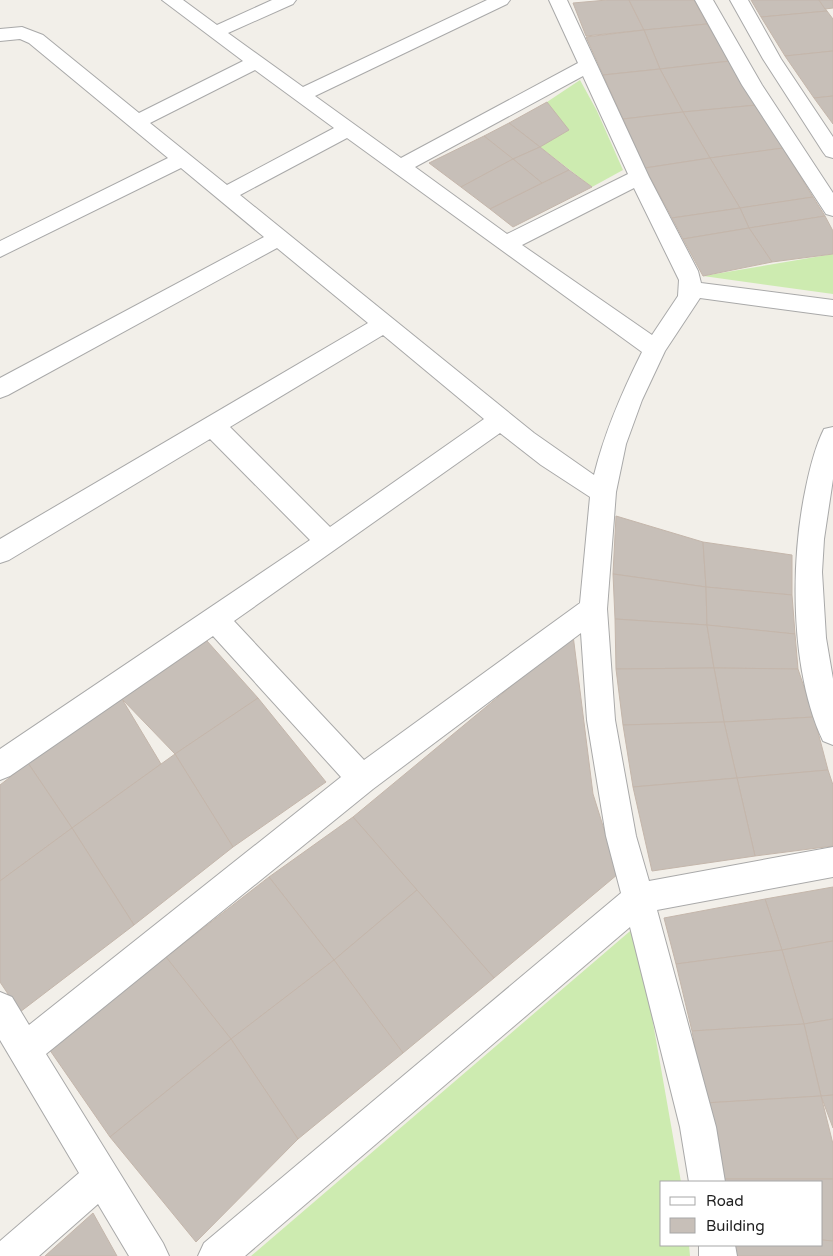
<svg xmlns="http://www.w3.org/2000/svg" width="833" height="1256" font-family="'Varela Round',sans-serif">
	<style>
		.grass { fill: #cdebb0 }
		.building { fill: #c7bfb8; stroke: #c4b6ab }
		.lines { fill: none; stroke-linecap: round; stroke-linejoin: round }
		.minor-casing { stroke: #a9a9a9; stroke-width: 2 }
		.minor { fill: #fff; fill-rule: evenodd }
	</style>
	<rect width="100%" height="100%" fill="#f2efe9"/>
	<g class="grass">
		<polygon points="580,80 597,111 623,170 592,187 540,147 547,102"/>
		<polygon points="833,254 833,294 703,276"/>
		<polygon points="636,926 681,1182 662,1182 662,1245 689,1245 690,1256 251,1256"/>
	</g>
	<g class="building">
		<polygon points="607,0 629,0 644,30 586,36 573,3"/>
		<polygon points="629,0 694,0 707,24 644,30"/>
		<polygon points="751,0 819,0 827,11 761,17"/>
		<polygon points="819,0 833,0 833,8 825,9"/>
		<polygon points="827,11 833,19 833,51 785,56 761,17"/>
		<polygon points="707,24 730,61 660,69 644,30"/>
		<polygon points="644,30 660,69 603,75 586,37"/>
		<polygon points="833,51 833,96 814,98 785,56"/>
		<polygon points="730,61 757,105 683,112 660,69"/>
		<polygon points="660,69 683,112 623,119 603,75"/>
		<polygon points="833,96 833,124 814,98"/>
		<polygon points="547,102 569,130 540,147 509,123"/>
		<polygon points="757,105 783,148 710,158 683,112"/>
		<polygon points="683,112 710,158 645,168 623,119"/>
		<polygon points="509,123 540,147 513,159 484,136"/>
		<polygon points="484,136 513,159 461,187 429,163"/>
		<polygon points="540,147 569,170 542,183 513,159"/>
		<polygon points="783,148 813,197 740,208 710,158"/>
		<polygon points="710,158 740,208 672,218 645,168"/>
		<polygon points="513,159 542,183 490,209 461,187"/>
		<polygon points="569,170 592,187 513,227 490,209"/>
		<polygon points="813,197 825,216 749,228 740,208"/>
		<polygon points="740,208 749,228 683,239 672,218"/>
		<polygon points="825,216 833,231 833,254 772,262 749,228"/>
		<polygon points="749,228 772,262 703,276 683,239"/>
		<polygon points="616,516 703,542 706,587 613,574"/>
		<polygon points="703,542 792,555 792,595 706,587"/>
		<polygon points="613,574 706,587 707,625 615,619"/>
		<polygon points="706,587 792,595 795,634 707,625"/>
		<polygon points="615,619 707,625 714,668 616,669"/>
		<polygon points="707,625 795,634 798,669 714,668"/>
		<polygon points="573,635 593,794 618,874 494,978 353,817"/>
		<polygon points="207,641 258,698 175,754 122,699"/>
		<polygon points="714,668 798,669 814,717 724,722"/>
		<polygon points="714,668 724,722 623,725 616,669"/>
		<polygon points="258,698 326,782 233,847 175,754"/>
		<polygon points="122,699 161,764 72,828 28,763"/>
		<polygon points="814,717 828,770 737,778 724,722"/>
		<polygon points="724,722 737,778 633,787 623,725"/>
		<polygon points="175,754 233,847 134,925 72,828"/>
		<polygon points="28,763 72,828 0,881 0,785"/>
		<polygon points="828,770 833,785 833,846 755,856 737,778"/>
		<polygon points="737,778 755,856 652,871 633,787"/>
		<polygon points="353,817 417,890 334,960 269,877"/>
		<polygon points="72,828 134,925 20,1012 0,982 0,881"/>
		<polygon points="269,877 334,960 231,1039 166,957"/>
		<polygon points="833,887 833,941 782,950 765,899"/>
		<polygon points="417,890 494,978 403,1053 334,960"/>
		<polygon points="765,899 782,950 676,964 664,918"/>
		<polygon points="833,941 833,1019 804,1024 782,950"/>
		<polygon points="782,950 804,1024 692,1031 676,964"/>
		<polygon points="166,957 231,1039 110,1137 47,1046"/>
		<polygon points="334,960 403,1053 298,1139 231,1039"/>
		<polygon points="833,1019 833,1095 821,1096 804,1024"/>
		<polygon points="804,1024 821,1096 705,1103 692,1031"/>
		<polygon points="231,1039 298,1139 196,1242 110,1137"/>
		<polygon points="833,1095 833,1128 821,1096"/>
		<polygon points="821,1096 833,1144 833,1179 717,1179 705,1103"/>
		<polygon points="717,1179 833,1179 833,1241 822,1240 822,1182 718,1182"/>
		<polygon points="93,1213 117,1256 45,1256"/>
		<polygon points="822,1240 833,1241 833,1256 729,1256 727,1245 822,1245"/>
	</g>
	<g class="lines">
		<g class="minor-casing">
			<g id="minor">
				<path d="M162,0H183L217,25L272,0H296L293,4L228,33L303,87L487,0H510L507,4L315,96L401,158L578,63L549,0H567L649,177L698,271L701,283L833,300V316L700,298L665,351L642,400L626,444L616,492L607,609L615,720L636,836L649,881L833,847V877L657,910L716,1127L725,1182H689L680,1127L630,927L245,1256H198L204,1243L621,893L606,836L587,720L581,633L373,789L46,1054L163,1243L169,1256H129L98,1204L39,1256H0V1241L79,1173L0,1040V992L12,997L29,1025L341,777L213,636L10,776L0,780V749L310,540L210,439L9,560L0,563V539L368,323L277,248L8,395L0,398V378L264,237L181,168L0,257V241L168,158L29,43L20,39L0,41V29L22,27L43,35L139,113L243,61ZM255,70L334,128L227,185L150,123ZM583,76L628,174L507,234L415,167ZM347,138L642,352C622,392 605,431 594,475L534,433L240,195ZM634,188L679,280L678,296L652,335L522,245ZM383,335L484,419L330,527L230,427ZM500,433L541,465L590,497L580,603L364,760L234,621Z"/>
				<polygon points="695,0 713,0 762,85 833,193 833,216 826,214 742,85"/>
				<polygon points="730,0 748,0 781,59 833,137 833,158 826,156 823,152 763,59"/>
				<path d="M833,427V479L824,539L822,572L826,638L833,679V745L823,741C790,671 790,562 806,487C810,468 815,447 824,429Z"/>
				<polygon points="699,1245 735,1245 737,1256 699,1256"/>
			</g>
		</g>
		<use href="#minor" class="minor"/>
	</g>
	<rect x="660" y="1181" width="162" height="65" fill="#ffffff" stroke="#a7a7a7"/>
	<rect x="670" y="1197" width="25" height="8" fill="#ffffff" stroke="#a7a7a7"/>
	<text x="706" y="1206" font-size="15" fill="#222222">Road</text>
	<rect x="670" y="1218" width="25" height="15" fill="#c7bfb8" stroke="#a7a7a7"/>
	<text x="706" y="1231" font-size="15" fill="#222222">Building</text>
</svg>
